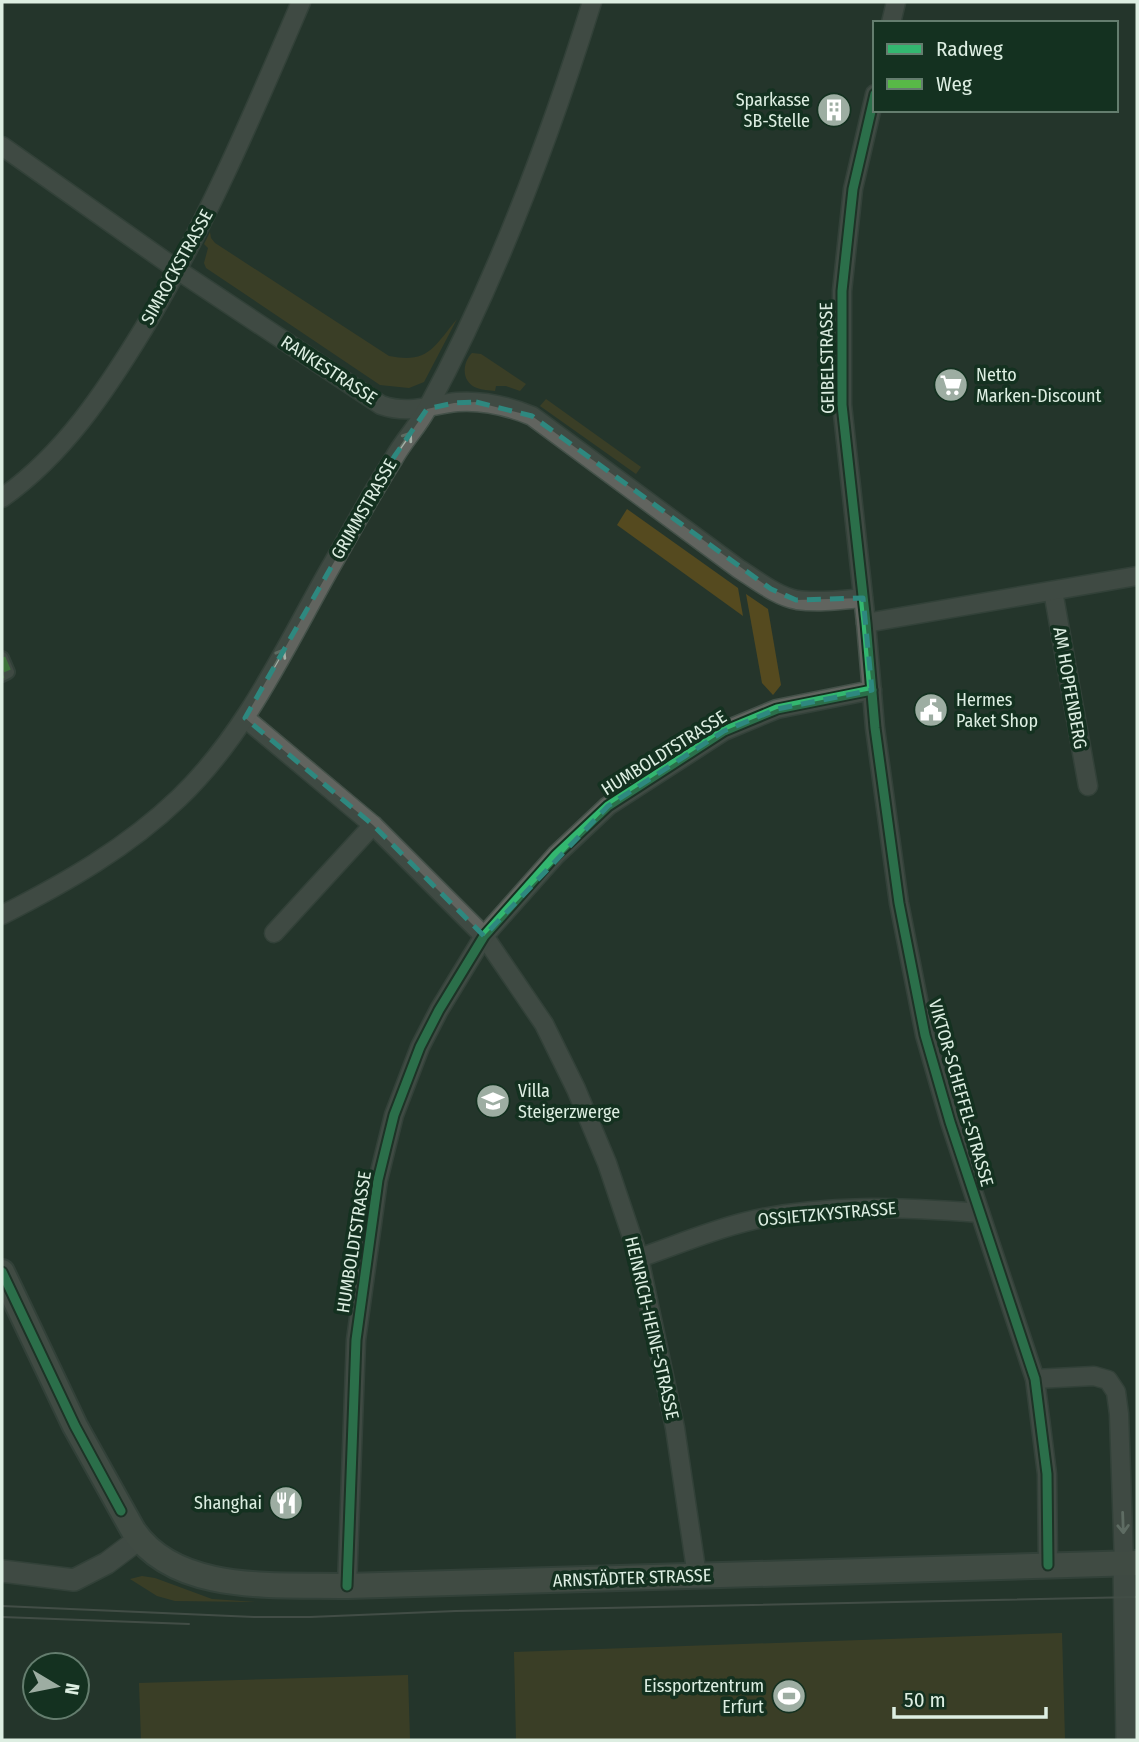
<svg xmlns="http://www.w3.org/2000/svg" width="1139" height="1742" font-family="'Fira Sans Condensed',sans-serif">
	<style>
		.green { fill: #554a1f }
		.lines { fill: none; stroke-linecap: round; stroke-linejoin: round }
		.pedestrian-casing { stroke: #445149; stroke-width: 16 }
		.minor-casing { stroke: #445149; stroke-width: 21 }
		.tertiary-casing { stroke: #445149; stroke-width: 24 }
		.secondary-casing { stroke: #445149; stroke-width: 28 }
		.pedestrian { stroke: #61645f; stroke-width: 12 }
		.minor { stroke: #61645f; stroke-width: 18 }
		.tertiary { stroke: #61645f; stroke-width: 21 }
		.secondary { stroke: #626661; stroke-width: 24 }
		.tram { stroke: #666c66; stroke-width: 2 }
		.quiet { stroke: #58b947; stroke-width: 7; stroke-dasharray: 14 7; stroke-linecap: butt }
		.cycleway-casing { stroke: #143120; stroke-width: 13 }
		.cycleway { stroke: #33b770; stroke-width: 9 }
		.oneway { stroke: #a5b0a7 }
		.marked { fill: none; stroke: #2e887f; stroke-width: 5; stroke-dasharray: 14 9; stroke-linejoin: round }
		.labels { text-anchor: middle; stroke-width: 7; stroke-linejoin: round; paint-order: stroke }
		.poi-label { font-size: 18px; fill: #ddeee2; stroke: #143120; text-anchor: end }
		.street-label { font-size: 18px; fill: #ddeee2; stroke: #143120 }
	</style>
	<rect width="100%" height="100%" fill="#25352b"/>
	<g class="green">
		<path d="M210,232L211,238L215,243L389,356C428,364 434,347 457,319L424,382L409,388L380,385L206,268L204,263L208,248L204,244Z"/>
		<path d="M472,353L481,354L526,384L520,391L506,386H496L495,391C489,390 482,390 477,388C461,382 462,363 472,353Z"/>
		<polygon points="546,399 641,467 636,474 540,406"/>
		<polygon points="627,509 738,588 743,616 617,525"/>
		<polygon points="746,594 768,609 781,685 773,695 762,683"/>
		<polygon points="142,1576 155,1578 212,1599 256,1602 175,1601 157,1596 130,1579"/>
		<polygon points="1062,1633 1065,1740 516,1740 514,1652"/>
		<polygon points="408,1675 410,1740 141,1740 139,1683"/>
	</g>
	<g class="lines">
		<g class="pedestrian-casing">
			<polyline id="pedestrian" points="2,658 8,672 2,675"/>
		</g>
		<g class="minor-casing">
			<g id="minor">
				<polyline points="891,23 896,2"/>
				<polyline points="875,94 853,189 842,291 842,405 866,623 875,728 899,903 925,1035 950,1122 1035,1379 1047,1474 1048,1565"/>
				<path d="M2,146L179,271L381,405C410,415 429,405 457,402C483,400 508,406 532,416L739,569C757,580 776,596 797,600C818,603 841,600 863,598"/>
				<path d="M2,498C64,454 105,392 144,328C207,223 253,114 301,2"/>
				<polyline points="1053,591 1088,786"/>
				<polyline points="866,623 1137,576"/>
				<polyline points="245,718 373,825 484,936 544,1024 576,1089 607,1163 639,1258 675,1428 697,1576"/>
				<path d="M2,915C65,883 127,848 179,798C245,735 285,648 329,570C351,532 371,494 394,458C404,440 419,425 428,407C497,279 549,140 592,2"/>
				<polyline points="274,933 373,825"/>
				<path d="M639,1258C674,1246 709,1231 745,1222C822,1203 902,1207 980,1213"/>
				<polyline points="1035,1379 1094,1376 1108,1380 1116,1392 1119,1414 1124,1563"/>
				<polyline points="347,1586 356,1340 378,1180 394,1115 420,1047 439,1010 484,936 556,855 608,806 724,731 777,709 872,690"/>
			</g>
		</g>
		<g class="tertiary-casing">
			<g id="tertiary">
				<polyline points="1124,1563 1127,1740"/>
				<polyline points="2,1571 74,1580 107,1563 139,1539"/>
			</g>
		</g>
		<g class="secondary-casing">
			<path id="secondary" d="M2,1272L75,1426L133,1530C176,1595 279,1584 347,1586L1137,1563"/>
		</g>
		<use href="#pedestrian" class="pedestrian"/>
		<use href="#minor" class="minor"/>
		<use href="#tertiary" class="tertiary"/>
		<use href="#secondary" class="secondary"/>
		<g class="tram">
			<polyline points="2,1606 254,1617 310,1617 456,1611 1137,1597"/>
			<polyline points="2,1617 189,1624"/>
		</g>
		<polyline class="quiet" points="2,658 8,672 2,675"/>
		<g class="cycleway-casing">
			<g id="cycleway">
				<polyline points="875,94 853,189 842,291 842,405 866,623 875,728 899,903 925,1035 950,1122 1035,1379 1047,1474 1048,1565"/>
				<polyline points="2,1272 75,1426 121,1511"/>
				<polyline points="347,1586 356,1340 378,1180 394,1115 420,1047 439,1010 484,936 556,855 608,806 724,731 777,709 872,690"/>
			</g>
		</g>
		<use href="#cycleway" class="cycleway"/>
	</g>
	<defs><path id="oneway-shaft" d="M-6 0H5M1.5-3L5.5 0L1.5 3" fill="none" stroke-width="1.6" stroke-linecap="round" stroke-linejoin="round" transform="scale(1.75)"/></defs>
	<g class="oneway">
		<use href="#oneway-shaft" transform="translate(405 441) rotate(-55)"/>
		<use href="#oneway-shaft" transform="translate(279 658) rotate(-60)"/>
		<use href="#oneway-shaft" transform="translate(1123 1523) rotate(88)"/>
	</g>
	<path d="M0 0H1139V1742H0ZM476,402L532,416L771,589L796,600L863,598L872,690L777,709L724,731L608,806L484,936L373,825L245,718L394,457L427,409L454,403Z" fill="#25352b" fill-opacity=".55" fill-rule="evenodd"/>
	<path class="marked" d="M476,402L532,416L771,589L796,600L863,598L872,690L777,709L724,731L608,806L484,936L373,825L245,718L394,457L427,409L454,403Z"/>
	<defs>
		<g id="building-disc" transform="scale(1.75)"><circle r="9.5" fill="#9dada2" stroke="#143120"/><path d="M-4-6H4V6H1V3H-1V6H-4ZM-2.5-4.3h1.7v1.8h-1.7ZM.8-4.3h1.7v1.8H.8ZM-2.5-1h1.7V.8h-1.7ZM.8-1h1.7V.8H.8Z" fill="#fff"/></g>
		<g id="supermarket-disc" transform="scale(1.75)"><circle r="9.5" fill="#9dada2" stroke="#143120"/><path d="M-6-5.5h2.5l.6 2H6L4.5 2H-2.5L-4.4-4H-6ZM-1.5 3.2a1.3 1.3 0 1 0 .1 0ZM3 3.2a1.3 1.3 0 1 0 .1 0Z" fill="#fff"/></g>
		<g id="civic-disc" transform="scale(1.75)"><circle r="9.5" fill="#9dada2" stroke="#143120"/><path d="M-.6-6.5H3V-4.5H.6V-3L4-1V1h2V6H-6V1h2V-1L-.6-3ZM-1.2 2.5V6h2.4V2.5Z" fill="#fff"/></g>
		<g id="school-disc" transform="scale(1.75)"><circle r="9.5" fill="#9dada2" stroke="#143120"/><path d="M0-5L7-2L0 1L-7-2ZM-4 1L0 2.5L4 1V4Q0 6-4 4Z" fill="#fff"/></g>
		<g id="restaurant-disc" transform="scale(1.75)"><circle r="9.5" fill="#9dada2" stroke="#143120"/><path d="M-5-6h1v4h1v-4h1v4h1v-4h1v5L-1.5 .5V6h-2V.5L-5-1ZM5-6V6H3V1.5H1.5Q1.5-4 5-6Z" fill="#fff"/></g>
		<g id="stadium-disc" transform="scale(1.75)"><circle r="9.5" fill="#9dada2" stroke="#143120"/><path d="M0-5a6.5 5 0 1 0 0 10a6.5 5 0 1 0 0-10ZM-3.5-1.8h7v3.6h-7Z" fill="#fff"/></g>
	</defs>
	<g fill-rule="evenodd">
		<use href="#building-disc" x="834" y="110"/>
		<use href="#supermarket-disc" x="951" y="385"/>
		<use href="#civic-disc" x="931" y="710"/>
		<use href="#school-disc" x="493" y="1101"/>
		<use href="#restaurant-disc" x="286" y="1503"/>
		<use href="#stadium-disc" x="789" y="1696"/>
	</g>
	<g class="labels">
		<g class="poi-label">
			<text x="810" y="106">Sparkasse<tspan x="810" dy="21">SB-Stelle</tspan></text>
			<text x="976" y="381" text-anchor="start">Netto<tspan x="976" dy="21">Marken-Discount</tspan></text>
			<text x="956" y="706" text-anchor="start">Hermes<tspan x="956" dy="21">Paket Shop</tspan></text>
			<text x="518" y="1097" text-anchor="start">Villa<tspan x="518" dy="21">Steigerzwerge</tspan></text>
			<text x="262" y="1509">Shanghai</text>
			<text x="764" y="1692">Eissportzentrum<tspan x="764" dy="21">Erfurt</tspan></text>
		</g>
		<g class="street-label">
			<text transform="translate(177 267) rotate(-61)" y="6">SIMROCKSTRASSE</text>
			<text transform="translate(827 358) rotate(-91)" y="6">GEIBELSTRASSE</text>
			<text transform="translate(329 370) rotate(33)" y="6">RANKESTRASSE</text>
			<text transform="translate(364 509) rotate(-60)" y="6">GRIMMSTRASSE</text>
			<text transform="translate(1070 688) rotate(80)" y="6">AM HOPFENBERG</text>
			<text transform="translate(664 753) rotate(-32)" y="6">HUMBOLDTSTRASSE</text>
			<text transform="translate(961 1093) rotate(74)" y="6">VIKTOR-SCHEFFEL-STRASSE</text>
			<text transform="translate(827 1214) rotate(-5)" y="6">OSSIETZKYSTRASSE</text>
			<text transform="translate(354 1242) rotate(-81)" y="6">HUMBOLDTSTRASSE</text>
			<text transform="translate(652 1328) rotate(77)" y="6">HEINRICH-HEINE-STRASSE</text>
			<text transform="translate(632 1578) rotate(-2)" y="6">ARNSTÄDTER STRASSE</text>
		</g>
	</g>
	<rect width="1139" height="1742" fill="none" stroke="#ddeee2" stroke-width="7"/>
	<rect x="873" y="21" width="245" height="91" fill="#143120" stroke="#647d6e" stroke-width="2"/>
	<rect x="887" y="44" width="35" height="10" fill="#33b770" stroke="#647d6e" stroke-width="2"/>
	<text x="936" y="56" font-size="21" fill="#ddeee2">Radweg</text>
	<rect x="887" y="79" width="35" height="10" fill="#58b947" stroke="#647d6e" stroke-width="2"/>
	<text x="936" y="91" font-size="21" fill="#ddeee2">Weg</text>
	<g transform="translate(56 1686) rotate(100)"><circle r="33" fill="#143120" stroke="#647d6e" stroke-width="2"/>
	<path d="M0-5L12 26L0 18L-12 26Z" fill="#9dada2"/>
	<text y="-10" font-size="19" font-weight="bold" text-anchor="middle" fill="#ddeee2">N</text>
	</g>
	<path d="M894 1707v10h152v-10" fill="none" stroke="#ddeee2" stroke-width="3.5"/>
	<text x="904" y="1707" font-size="21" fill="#ddeee2" stroke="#143120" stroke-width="5" paint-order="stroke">50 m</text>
</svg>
